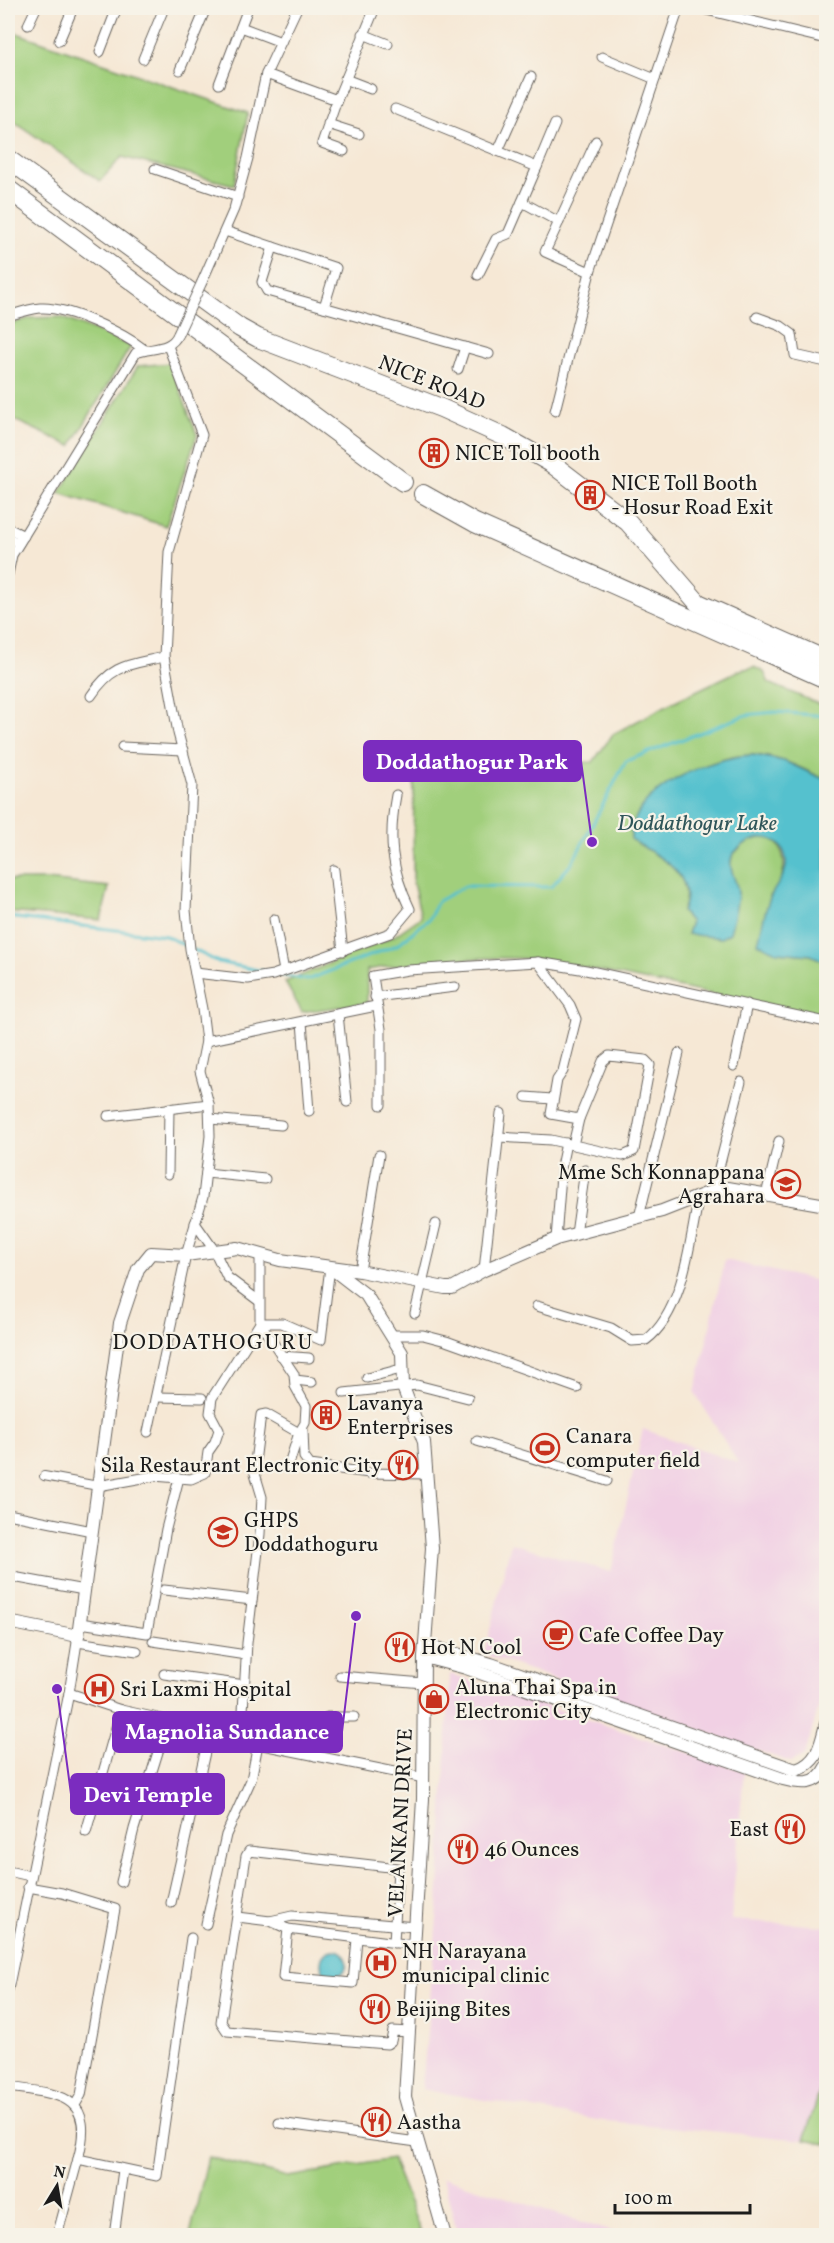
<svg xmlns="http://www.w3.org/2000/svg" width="834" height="2243" font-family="Vollkorn,serif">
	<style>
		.built { fill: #f1d0e4 }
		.green { fill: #a1cf7c; stroke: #5e764c; stroke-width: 1.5 }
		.water { fill: #55c1ce; stroke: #386e75; stroke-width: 1.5 }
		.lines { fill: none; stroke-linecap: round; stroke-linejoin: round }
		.stream { stroke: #55c1ce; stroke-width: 3 }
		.pedestrian-casing { stroke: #68635d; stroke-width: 10 }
		.minor-casing { stroke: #68635d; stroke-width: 11 }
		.tertiary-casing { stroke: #68635d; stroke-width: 14 }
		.motorway-casing { stroke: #68635d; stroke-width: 20 }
		.pedestrian { stroke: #fff; stroke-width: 8 }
		.minor { stroke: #fff; stroke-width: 9 }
		.tertiary { stroke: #fff; stroke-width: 12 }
		.motorway { stroke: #fff; stroke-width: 18 }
		.minor-bridge-casing { stroke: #68635d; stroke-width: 11; stroke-linecap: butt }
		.minor-bridge { stroke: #fff; stroke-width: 9 }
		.labels { text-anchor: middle; stroke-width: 4.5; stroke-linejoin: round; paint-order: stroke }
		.street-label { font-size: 21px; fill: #1c1c1c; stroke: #f7f3e8 }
		.poi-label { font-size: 21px; fill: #1c1c1c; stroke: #f7f3e8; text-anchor: start }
		.water-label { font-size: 22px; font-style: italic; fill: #30565a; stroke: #f7f3e8 }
		.neighbourhood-label { font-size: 22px; letter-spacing: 1.5px; fill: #1c1c1c; stroke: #f7f3e8 }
		.leader { fill: none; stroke: #7b2cbf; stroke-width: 2 }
		.callout-dot { fill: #7b2cbf; stroke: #f7f3e8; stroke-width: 2 }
		.callout { fill: #7b2cbf; stroke: #7b2cbf; stroke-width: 2 }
		.callout-label { font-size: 22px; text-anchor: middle; font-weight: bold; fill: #fff }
	</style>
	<rect width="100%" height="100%" fill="#f7f3e8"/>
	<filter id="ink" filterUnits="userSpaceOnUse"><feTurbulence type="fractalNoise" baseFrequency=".0167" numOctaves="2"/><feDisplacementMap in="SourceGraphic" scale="12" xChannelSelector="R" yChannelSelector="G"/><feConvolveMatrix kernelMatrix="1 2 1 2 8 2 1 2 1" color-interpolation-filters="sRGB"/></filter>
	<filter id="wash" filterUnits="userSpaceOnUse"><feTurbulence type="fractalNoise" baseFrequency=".008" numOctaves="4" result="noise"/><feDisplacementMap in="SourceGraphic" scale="24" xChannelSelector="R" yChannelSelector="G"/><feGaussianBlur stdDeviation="1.35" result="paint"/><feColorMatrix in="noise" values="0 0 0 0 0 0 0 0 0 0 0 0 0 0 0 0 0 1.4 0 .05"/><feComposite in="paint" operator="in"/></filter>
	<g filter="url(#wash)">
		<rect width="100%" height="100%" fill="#f6e8d5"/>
		<g class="built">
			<polygon points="725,1260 826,1283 826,1681 805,1755 790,1762 484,1654 511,1543 611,1572 643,1429 738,1463 695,1393"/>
			<polygon points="450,1674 744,1771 731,1920 826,1926 826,2067 804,2140 597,2120 422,2089 438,1908"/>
			<polygon points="443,2177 622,2235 458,2235"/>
		</g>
		<g class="green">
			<polygon points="8,30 248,113 234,185 122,157 100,181 8,117"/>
			<polygon points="61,317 131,346 71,446 8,417 8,325 30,318"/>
			<polygon points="170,363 197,435 166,526 59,493 138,366"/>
			<path d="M754,667L764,672L769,683L826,707V780C803,769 780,756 753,755C714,754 628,793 631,839C657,857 698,872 682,912L691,922L687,934L737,901L738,891L730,865C731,856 735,852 742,846C779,816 799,868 770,896L777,952L811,955L826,962V1018L547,960C487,955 427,960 367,970V1003L302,1012L285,982L394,936L421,917L413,883L414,768L593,762L613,734L673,702L740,670Z"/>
			<polygon points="8,880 47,880 109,887 101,920 8,912"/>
			<polygon points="826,2072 826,2144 804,2140"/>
			<polygon points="208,2157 288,2177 392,2159 422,2235 190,2235"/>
		</g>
		<g class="water">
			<path d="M754,755L784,761L826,780V962L811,955L777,952L758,943C762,928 764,912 770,898C776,883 792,872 784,852C773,827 742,840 732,856C727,871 738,880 738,894C737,907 733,921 730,933L721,938L687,934L691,922L682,912C699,873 657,857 631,839C629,790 712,756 754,755Z"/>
			<circle cx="334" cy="1963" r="13"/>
		</g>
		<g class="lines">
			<g class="stream">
				<polyline points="8,917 166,936 188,947"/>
				<polyline points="194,950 218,962 267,972"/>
				<polyline points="282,975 307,980 397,945 429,919 438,901 465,886 551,887 572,863 626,761 746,715 775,712 826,716"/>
			</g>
		</g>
	</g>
	<g filter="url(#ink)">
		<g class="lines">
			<g class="pedestrian-casing">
				<polyline id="pedestrian" points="44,1476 98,1486"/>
			</g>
			<g class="minor-casing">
				<g id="minor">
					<polyline points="698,8 826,39"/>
					<polyline points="28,25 36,8"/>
					<polyline points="241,27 281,42"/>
					<polyline points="363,34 388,44"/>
					<polyline points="59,41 73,8"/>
					<polyline points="100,52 117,8"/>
					<polyline points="602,57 655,79"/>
					<polyline points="143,59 164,8"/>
					<polyline points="180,70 206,8"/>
					<polyline points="266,74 337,100 375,8"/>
					<polyline points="345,79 371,89"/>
					<polyline points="219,84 248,8"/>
					<polyline points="337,100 322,143 344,151"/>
					<polyline points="395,109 537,167 508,234 496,239 478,275"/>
					<polyline points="328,124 359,134"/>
					<polyline points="498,151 531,77"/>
					<polyline points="537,167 555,124"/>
					<polyline points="155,169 238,197"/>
					<polyline points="522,202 559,222"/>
					<polyline points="225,231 336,268 324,307"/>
					<polyline points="273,247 262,282 267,291 489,354"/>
					<polyline points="590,272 545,252 596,141"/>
					<polyline points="202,282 234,209 248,158 266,74 297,8"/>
					<path d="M8,316C18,313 29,309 40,308C68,306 123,333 145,350"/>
					<polyline points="757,317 781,326 792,334 795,355 826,362"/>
					<polyline points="458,369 465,347"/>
					<polyline points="555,411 590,272 679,8"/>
					<polyline points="8,528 24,536"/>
					<polyline points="8,538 19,543"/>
					<path d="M8,574L12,555L136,353C151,347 171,351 178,334"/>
					<path d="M91,696C112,664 129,665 164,657"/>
					<polyline points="122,747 183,750"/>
					<polyline points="334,870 343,951"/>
					<polyline points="274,919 284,971"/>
					<polyline points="538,962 570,1005 576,1019 563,1071 557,1080 551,1114 579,1119"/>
					<path d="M195,973L248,979L273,975L390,933L410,909C391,870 388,838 396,795"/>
					<polyline points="375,997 455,987"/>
					<polyline points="338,1014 347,1102"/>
					<polyline points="302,1022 309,1111"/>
					<polyline points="206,1041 376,1006"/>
					<polyline points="734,1066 747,1004"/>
					<polyline points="526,1097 552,1099"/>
					<polyline points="381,1105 381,1029 373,976 408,970 538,962 586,970 826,1022"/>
					<polyline points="108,1116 209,1104"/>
					<polyline points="210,1119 281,1125"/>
					<polyline points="498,1137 551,1140 623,1156 634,1151 650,1065 645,1060 609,1056 603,1061 579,1119 573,1145"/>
					<polyline points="206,1173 265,1179"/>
					<polyline points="168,1174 169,1108"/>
					<polyline points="713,1191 741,1082"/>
					<polyline points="766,1195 779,1141"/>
					<polyline points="639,1217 679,1053"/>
					<polyline points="195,1223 214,1250 227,1277 259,1301"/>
					<polyline points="576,1234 585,1170"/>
					<polyline points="556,1239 562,1162 566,1143"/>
					<polyline points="260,1255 260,1323 294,1374 295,1386 306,1406 305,1423 299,1433 288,1467"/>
					<polyline points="484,1270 501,1113"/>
					<polyline points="360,1271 379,1155"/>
					<path d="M537,1306L611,1328L632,1341L646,1340C684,1312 690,1239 699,1196"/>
					<polyline points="415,1313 436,1224"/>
					<polyline points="391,1335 423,1335 446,1341 577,1388"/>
					<polyline points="281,1356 309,1358"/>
					<polyline points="367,1378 401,1369"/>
					<polyline points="295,1380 312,1382"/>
					<polyline points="344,1393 417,1385 468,1398"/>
					<polyline points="156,1397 202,1398"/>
					<polyline points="303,1430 304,1457 310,1465 369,1473 426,1474"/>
					<polyline points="148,1432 186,1255 203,1197 210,1136 209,1104 200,1071 206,1041 202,1009 190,949 186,910 192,785 178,733 164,657 169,552 202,435 168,346"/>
					<polyline points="477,1441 607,1481"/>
					<polyline points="98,1486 154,1476 191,1479 205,1473 208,1452 215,1442 219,1430 210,1413 212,1398 260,1323 282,1323 321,1340 330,1267"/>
					<polyline points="8,1514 92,1531"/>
					<polyline points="13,1577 84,1590"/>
					<polyline points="164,1590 252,1600"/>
					<polyline points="80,1623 147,1633 166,1529 179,1478"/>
					<polyline points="78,1636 69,1693 121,1710 221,1732 258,1744 424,1778"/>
					<polyline points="153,1641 246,1655"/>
					<polyline points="77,1642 137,1651"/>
					<polyline points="164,1674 245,1685"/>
					<polyline points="340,1676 423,1683"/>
					<polyline points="235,1737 243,1711 247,1643 260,1534 262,1497 254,1470 261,1415 266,1414 299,1433"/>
					<polyline points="315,1756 320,1728 327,1717 354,1717"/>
					<polyline points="86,1832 121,1710"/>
					<polyline points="8,1871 30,1876"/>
					<polyline points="121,1882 134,1829 168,1720"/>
					<polyline points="28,1887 62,1893 115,1909 81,2095 75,2105"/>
					<polyline points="171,1903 210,1730"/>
					<polyline points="238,1917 270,1921 288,1929 413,1945"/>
					<polyline points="270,1921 292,1916 415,1927"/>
					<polyline points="206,1924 226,1835 251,1780 258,1744"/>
					<polyline points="288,1929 283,1977 353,1983 357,1939"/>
					<polyline points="394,1943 398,1868 249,1851 246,1856 221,2022 227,2031 387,2044 391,2041 393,2031 409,2032"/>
					<polyline points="8,1990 69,1693"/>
					<path d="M8,2087C59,2094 96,2094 78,2159L157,2176L191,1938"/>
					<polyline points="279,2123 417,2142"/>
					<polyline points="57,2236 78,2159"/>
					<polyline points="114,2236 123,2170"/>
				</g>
			</g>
			<g class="tertiary-casing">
				<g id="tertiary">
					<polyline points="331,1268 366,1295 402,1353 403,1387 424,1442 432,1548 424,1657 423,1799 405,2097 445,2236"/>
					<polyline points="8,1622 78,1636 120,1323 138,1269 151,1253 186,1255 237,1248 280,1260 360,1271 445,1288 452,1288 484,1270 556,1239 662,1211 713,1191 728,1188 826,1205"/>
					<path d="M426,1645L491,1664L796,1770C818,1763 821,1744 826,1724"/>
					<path d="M424,1657L466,1668L783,1779C802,1784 817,1786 826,1767"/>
				</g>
			</g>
			<g class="motorway-casing">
				<g id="motorway">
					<polyline points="8,159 240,328 258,338 441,408 503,436 551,463 628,522 698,603 826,660"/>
					<polyline points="8,189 403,482"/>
					<polyline points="423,494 475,523 826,679"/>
				</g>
			</g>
			<use href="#pedestrian" class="pedestrian"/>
			<use href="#minor" class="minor"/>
			<use href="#tertiary" class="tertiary"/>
			<use href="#motorway" class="motorway"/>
			<g class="minor-bridge-casing">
				<polyline id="minor-bridge" points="178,334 202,282"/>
			</g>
			<use href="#minor-bridge" class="minor-bridge"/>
		</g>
	</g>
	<defs>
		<g id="building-ring" transform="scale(1.5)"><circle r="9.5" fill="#f7f3e8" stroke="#c8321e" stroke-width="1.5"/><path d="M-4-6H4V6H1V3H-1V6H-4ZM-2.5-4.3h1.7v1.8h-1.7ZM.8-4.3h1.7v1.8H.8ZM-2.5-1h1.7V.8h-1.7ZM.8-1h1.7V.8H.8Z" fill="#c8321e"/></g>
		<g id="school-ring" transform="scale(1.5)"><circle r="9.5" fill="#f7f3e8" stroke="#c8321e" stroke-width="1.5"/><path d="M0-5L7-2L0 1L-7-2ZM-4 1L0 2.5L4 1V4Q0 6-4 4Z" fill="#c8321e"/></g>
		<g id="stadium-ring" transform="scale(1.5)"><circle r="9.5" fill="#f7f3e8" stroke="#c8321e" stroke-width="1.5"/><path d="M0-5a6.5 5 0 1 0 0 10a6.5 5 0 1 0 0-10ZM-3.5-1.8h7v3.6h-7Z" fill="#c8321e"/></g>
		<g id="restaurant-ring" transform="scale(1.5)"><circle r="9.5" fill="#f7f3e8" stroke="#c8321e" stroke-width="1.5"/><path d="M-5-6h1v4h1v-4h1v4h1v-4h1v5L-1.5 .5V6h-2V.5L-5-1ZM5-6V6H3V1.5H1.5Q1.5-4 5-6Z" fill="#c8321e"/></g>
		<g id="cafe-ring" transform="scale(1.5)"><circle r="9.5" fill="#f7f3e8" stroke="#c8321e" stroke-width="1.5"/><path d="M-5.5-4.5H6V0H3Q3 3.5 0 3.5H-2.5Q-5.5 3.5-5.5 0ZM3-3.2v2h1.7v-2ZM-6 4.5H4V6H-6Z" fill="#c8321e"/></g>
		<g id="hospital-ring" transform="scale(1.5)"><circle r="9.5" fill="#f7f3e8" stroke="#c8321e" stroke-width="1.5"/><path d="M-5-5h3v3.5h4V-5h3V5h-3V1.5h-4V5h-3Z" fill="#c8321e"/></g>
		<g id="shop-ring" transform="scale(1.5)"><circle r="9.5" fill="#f7f3e8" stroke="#c8321e" stroke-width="1.5"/><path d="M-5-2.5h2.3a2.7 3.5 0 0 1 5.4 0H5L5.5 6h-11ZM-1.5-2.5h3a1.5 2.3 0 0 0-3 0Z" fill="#c8321e"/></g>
	</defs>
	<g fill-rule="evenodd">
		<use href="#building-ring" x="434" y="453"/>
		<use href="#building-ring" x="590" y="495"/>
		<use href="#school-ring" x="786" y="1184"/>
		<use href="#building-ring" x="326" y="1415"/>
		<use href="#stadium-ring" x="545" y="1448"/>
		<use href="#restaurant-ring" x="403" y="1465"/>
		<use href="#school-ring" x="223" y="1532"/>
		<use href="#cafe-ring" x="558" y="1635"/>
		<use href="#restaurant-ring" x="400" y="1647"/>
		<use href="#hospital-ring" x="99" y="1689"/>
		<use href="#shop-ring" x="434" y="1699"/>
		<use href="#restaurant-ring" x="790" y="1829"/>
		<use href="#restaurant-ring" x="463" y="1849"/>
		<use href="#hospital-ring" x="381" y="1963"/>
		<use href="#restaurant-ring" x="375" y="2009"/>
		<use href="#restaurant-ring" x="376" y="2122"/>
	</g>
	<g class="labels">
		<g class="street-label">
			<text transform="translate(432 382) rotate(22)" y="7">NICE ROAD</text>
			<text transform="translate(400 1823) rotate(-87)" y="7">VELANKANI DRIVE</text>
		</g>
		<g class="poi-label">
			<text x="455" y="460">NICE Toll booth</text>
			<text x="611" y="490">NICE Toll Booth<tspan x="611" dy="24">- Hosur Road Exit</tspan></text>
			<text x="765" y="1179" text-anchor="end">Mme Sch Konnappana<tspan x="765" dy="24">Agrahara</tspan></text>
			<text x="347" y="1410">Lavanya<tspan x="347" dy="24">Enterprises</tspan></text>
			<text x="566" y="1443">Canara<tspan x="566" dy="24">computer field</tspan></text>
			<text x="382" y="1472" text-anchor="end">Sila Restaurant Electronic City</text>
			<text x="244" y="1527">GHPS<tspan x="244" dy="24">Doddathoguru</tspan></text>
			<text x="579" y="1642">Cafe Coffee Day</text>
			<text x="421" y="1654">Hot N Cool</text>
			<text x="455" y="1694">Aluna Thai Spa in<tspan x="455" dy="24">Electronic City</tspan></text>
			<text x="120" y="1696">Sri Laxmi Hospital</text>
			<text x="769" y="1836" text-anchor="end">East</text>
			<text x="484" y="1856">46 Ounces</text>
			<text x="402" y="1958">NH Narayana<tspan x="402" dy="24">municipal clinic</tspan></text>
			<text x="396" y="2016">Beijing Bites</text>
			<text x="397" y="2129">Aastha</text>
		</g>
		<g class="water-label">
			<text x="697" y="830">Doddathogur Lake</text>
		</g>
		<g class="neighbourhood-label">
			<text x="213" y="1349">DODDATHOGURU</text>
		</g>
	</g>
	<path class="leader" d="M592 842L581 761M356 1616L342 1732M57 1689L71 1794"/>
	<g class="callout-dot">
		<circle cx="592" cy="842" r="6"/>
		<circle cx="356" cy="1616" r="6"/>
		<circle cx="57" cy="1689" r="6"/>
	</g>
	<g class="callout">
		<rect x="364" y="741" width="217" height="40" rx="6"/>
		<rect x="113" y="1712" width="229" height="40" rx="6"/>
		<rect x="71" y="1774" width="153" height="40" rx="6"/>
	</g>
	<g class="callout-label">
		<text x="472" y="769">Doddathogur Park</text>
		<text x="227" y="1739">Magnolia Sundance</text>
		<text x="148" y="1802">Devi Temple</text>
	</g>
	<rect width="834" height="2243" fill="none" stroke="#f7f3e8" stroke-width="30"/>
	<g transform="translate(57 2186) rotate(11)" stroke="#f7f3e8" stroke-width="4.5" paint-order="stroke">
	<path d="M0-4.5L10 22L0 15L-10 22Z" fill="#1c1c1c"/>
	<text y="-9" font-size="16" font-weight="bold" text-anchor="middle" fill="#1c1c1c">N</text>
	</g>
	<path d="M615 2204v9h135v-9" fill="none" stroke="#1c1c1c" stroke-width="3"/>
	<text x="624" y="2204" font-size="18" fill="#1c1c1c" stroke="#f7f3e8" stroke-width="4.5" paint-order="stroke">100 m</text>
</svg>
